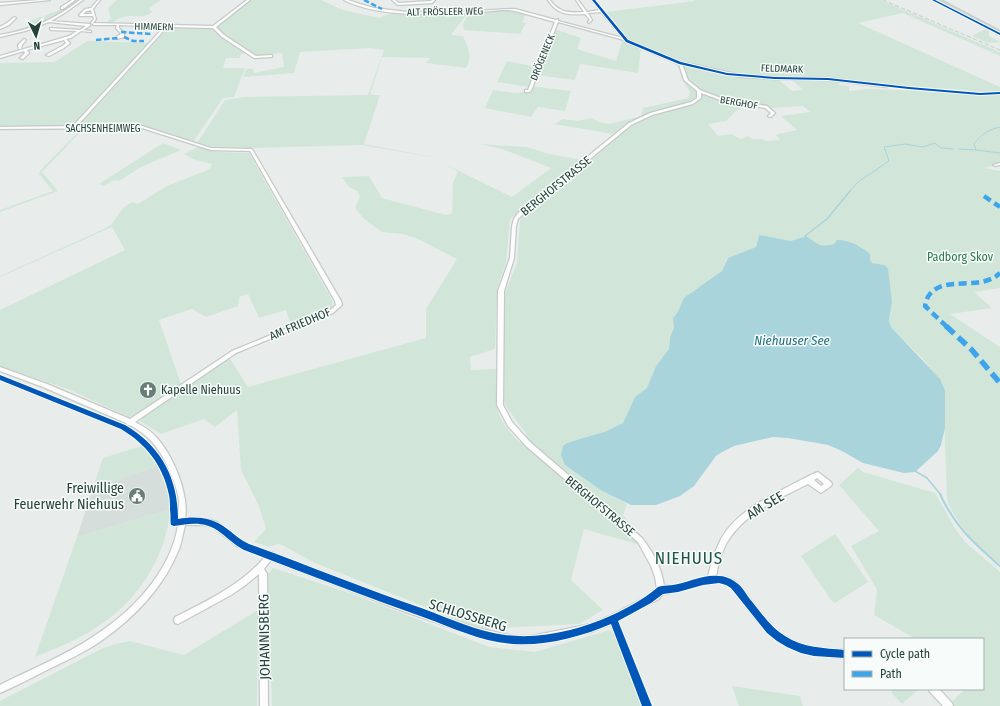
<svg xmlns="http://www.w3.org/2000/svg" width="1000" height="706" font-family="'Fira Sans Condensed',sans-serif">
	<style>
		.built { fill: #d6dedb }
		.green { fill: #d1e6d8; fill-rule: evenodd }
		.water { fill: #a9d4db }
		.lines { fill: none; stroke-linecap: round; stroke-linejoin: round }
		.stream-far2 { stroke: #a9d4db; stroke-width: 1 }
		.stream-far1 { stroke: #a9d4db; stroke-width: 1.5 }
		.stream { stroke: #a9d4db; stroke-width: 2 }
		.minor-casing { stroke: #c5cac8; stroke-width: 2.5 }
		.major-casing { stroke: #c3ccc9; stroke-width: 2 }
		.minor { fill: #fcfcfc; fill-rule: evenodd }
		.major { fill: #cfd7d5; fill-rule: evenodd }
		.rail { stroke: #c9cdcc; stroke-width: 1; stroke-dasharray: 4.5 2; stroke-linecap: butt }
		.quiet-far2 { stroke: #3ea4ec; stroke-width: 2.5; stroke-dasharray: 5.5 2.5; stroke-linecap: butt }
		.quiet-far1 { stroke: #3ea4ec; stroke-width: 4.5; stroke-dasharray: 8 4.5; stroke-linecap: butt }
		.quiet { stroke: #3ea4ec; stroke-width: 5.5; stroke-dasharray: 11 5.5; stroke-linecap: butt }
		.cycleway-casing { stroke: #f7fbf9; stroke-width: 2 }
		.cycleway { fill: #0057b8; fill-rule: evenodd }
		.labels { text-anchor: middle; stroke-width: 3; stroke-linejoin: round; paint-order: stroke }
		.far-street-label { font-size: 10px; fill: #24423a; stroke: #f7fbf9 }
		.street-label { font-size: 12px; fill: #24423a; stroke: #f7fbf9 }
		.park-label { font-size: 12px; fill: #2d7a4b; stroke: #f7fbf9 }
		.poi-label { font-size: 12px; fill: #24423a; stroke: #f7fbf9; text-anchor: start }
		.water-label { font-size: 13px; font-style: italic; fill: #1c6f80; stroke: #f7fbf9 }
		.near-poi-label { font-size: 14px; fill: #24423a; stroke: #f7fbf9; text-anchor: end }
		.near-street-label { font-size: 14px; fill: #24423a; stroke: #f7fbf9 }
		.near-quarter-label { font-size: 17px; letter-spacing: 1px; fill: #1f5548; stroke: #f7fbf9 }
	</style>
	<rect width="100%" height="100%" fill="#e8edeb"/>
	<polygon class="built" points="157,466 168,491 171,509 77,537 93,488"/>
	<g class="green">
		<polygon points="74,0 79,0 49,21 25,29 30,21 62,9"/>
		<path d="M117,0H161L149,8L152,12C144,20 133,14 123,17C116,19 114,24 105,24L111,18L108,8Z"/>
		<path d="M251,0H321L343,10L379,18L395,12L467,14L451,35L463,36C468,48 473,56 466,68L426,63L430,58L382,57L370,95H380L364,144L444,159L361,145L223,149L197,143L225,100L244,97L368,95L384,50L371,48L300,52L294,73L243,77L246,69H253L254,73L284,67L282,53L256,56L226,37L216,28Z"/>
		<path d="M694,0H881L1000,52V56L903,13L858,23L1000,87V163L984,168L1000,171V288L974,292L992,308L950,314L1000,347V564C976,544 960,530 947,500L943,384L923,359L891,327L889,320L892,302L885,265L872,263L869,259L870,254L862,248L844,240C835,244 824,249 815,243C810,241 809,238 804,236L798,240L791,241L758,236L756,247L728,258C724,262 725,268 721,272C709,286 681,290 680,311L673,318L674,328L670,337L669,349L656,366L647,389L635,397L623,423L592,437L565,465L602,491L627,504L623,515L647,543L640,545L584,529L571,580L603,610L579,624L481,629L315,563L282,545L278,544L269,547L254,542L266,529L259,506L241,470L237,410L215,427L204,419L161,434L140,421L143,417L229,357L248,387L426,338V309L457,259L418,239L403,234L382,232L363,218L355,208L360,196L357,191L349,187L342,177L369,176L382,198L446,215L452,213L453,182L458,172L447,165L512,197L551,168L502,149L479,144L527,147L549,154L583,160L510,219L506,263L497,289L495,349L470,357L471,370L497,369C495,406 493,415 520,443L527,435L507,408L503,398L505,293L517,263L520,221L522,217L555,191L626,130L648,117C635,115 623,126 613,134L554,124L563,119L577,121L592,118L599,122L609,124L641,116L643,108L688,98L690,92L682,79L678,66L668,60L729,76L779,80L792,91L803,90L792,80H838L839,85L849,86V91L868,89L972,93L968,90L884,85L831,78L765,76L726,72L679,60L630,40L605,12L695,1ZM743,101L771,108L803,106L810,112L781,116L797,130L778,134L776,135L780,140L766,141L763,139H752L748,136L741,139L731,134L718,136L708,124L726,121L736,111L741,109Z"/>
		<polygon points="503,9 527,12 522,22 526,23 520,34 464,30 463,24 469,13"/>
		<polygon points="169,27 212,29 222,38 247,53 241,54 240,58 226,58 223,68 245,68 234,97 223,98 193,142 143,126 78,126"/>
		<polygon points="987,28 989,29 989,36 1000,42 988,43 972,36"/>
		<polygon points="554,29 581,38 577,49 616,61 622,41 641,49 638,73 580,64 575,80 536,75"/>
		<polygon points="87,41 150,43 72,126 0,127 0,63 55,62"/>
		<polygon points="507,61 537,67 530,86 571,91 565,111 538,107 531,117 485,108 493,90 515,93 525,92 528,87 497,82"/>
		<polygon points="81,129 83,129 42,172 58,191 0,212 0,210 53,191 39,174 40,171"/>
		<polygon points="163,143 181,150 141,167 119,181 114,180 104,186 99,184"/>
		<polygon points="198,147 218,152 249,153 333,302 331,308 291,326 286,310 259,318 248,294 239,297 238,306 206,317 192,309 159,320 181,384 134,416 129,417 70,390 0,366 0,310 125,250 112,227 0,277 0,276 104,229 111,225 123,208 132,202 138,204 167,186 210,169 212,164 193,159 184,154"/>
		<polygon points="142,446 150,454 157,466 93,488 103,458"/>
		<polygon points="858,468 863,472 935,493 956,530 965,542 1000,572 1000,706 955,706 952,702 964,690 963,689 983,689 983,639 916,639 874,615 877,590 875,586 851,546 879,531 839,485"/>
		<path d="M171,509C164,562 137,603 91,631C73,642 54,649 35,657L77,537Z"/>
		<polygon points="835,534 868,582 835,603 831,600 801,556"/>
		<polygon points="273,568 355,595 489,647 535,652 610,630 616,637 641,706 272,706 268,574"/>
		<polygon points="258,610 257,706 0,706 0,701 103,648 116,644 130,641 184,655"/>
		<polygon points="732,686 800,696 803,706 739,706"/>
		<polygon points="891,689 919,689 902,704 892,693"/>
	</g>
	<path class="water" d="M759,235L791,241L806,236C817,243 818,248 834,244L837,240C848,239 862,247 870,254V260L872,263L885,265L888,269L892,302L889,320L891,327L940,379L945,390V428L941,445L938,451L915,472L904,473L863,463L842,451L828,445L788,438L773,437L734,446L722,452L716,456L694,486L680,496L656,505H631L602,491L565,465L561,455L563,446L567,443L604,432L623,423L635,397L647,388L656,366L669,349L670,337L674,328L673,318C681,310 679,305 685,297L722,271L728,258L756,247Z"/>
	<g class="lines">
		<g class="stream-far2">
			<path d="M959,149L976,150L974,144C980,135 990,129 1000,127"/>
			<polyline points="976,150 1000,153"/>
			<polyline points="849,192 858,182 889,161 884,147 905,144 923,147 935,143 941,148 953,149"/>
		</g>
		<g class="stream-far1">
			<polyline points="805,238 805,236 827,219 850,191"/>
			<polyline points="915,471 927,478 941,495"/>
		</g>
		<path class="stream" d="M940,494C955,527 974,543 1000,566"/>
		<g class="minor-casing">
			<g id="minor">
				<polygon points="39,0 50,0 0,5 0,3"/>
				<polygon points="72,0 75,0 63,9 61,9 61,7"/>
				<path d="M80,0H83L63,14L51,21L90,24V26L83,30L91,31V32L81,31L71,38L66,39L70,43L69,44L64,48L49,56L46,55L62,46L66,43L64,40L27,50L29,53L23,59L20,58L25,53L24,51L0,58V56L69,36L77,31L51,30L50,29V28L80,30L86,26L49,22L25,31L0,37V35C34,29 53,20 80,0Z"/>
				<path d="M98,0H100L93,9L96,19L93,23L213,26L247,0H250L216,27L224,35L256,56L271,55H272V57L254,58L222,37L213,28L167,27L77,126H142L211,148L252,149L341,301L342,305L333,313L236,353L135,422C142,426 150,430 155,436C170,451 182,479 185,500C186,506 186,513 185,519C196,519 207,518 217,522L241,542L269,552H271L274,553V554L403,603L476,628L514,636H531L591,624L610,616L653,593L657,589L655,577L651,566L638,542L526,446L508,426L497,405L498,291L510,258L512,226L514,219L518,213L629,123L650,113L691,102L697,98V91L684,80L679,64L626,42L624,40L558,22L531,91L529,92H525V90H528L555,22L515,11L509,10C496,10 483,12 469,13C433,15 376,17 344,0H348L360,4L374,8L407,12L441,13L509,9H515L556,20L558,19V21L623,38L601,12L588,13L592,20L589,23L588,22L590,20L585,14C569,15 557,15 548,0H550C559,13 570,13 584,12L576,0H578L587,12L600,10L592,0H594L628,40L681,62L741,75L775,77L828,78L887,85V87H886L828,80L775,79L741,77L682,64L688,80L700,90L721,98L767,106L775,113L771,117H769L768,116L771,113L765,108L720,100L701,93V98L693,104L652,115L631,125L522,215L518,219L516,226L514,258L504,291L503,405L512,422L530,442L642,538C653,552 662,569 664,586L678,585L708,577C711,563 715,551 721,539C736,512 767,498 793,484C802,480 809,475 818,472L831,482L832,484L831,486L821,493L808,484C778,499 743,514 726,544C721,554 718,565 716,576C722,576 728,577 733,580C740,585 745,592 750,599C760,612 769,626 783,635C801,648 824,649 845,650V658C817,656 790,653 768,633C760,625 754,616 747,607C741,600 735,588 726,584C708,578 682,593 663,594L659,599L617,621L651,706H643L611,624L591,632L531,644H514L476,636L403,611L271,560L264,569L267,574L268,706H260L259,574L243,587L231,595L178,624L175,623L174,620L175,617C207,601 241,585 265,557L237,546L213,527L204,525H185C183,533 182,541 179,549C164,587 134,618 101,641C84,653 65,661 47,670C31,678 16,686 0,693V685C31,669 65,656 94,636C135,610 178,564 179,513C179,509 179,505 179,501C178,492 174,481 170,472C163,455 154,440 138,430C134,427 131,425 127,425L126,423L43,387L0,371V367L47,384L130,419L232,351L329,311L336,305L335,301L250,151L211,150L142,128L0,129V127L73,126L164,27L119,25V28L124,33V35L125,37L116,39V37L121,34L116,28L117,25H93V24L91,23L94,19L93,16H80L79,15L85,9L91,8ZM91,10L92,14H83L87,11ZM817,478L824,484L821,486L814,480Z"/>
				<polygon points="392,0 395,0 399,3 431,1 432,0 435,0 432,3 398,5"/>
				<polygon points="14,17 16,18 9,25 0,29 0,27 7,23"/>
				<polygon points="24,39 26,40 22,45 21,49 19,49 18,45"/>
				<polygon points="1000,163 1000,165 995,166 993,165"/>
				<polygon points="929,689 939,689 952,703 953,706 943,706 930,692"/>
			</g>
		</g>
		<g class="major-casing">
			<polygon id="major" points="936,0 941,0 1000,31 1000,33"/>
		</g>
		<use href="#minor" class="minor"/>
		<use href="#major" class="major"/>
		<polyline class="rail" points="883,0 1000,50"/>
		<g class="quiet-far2">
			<polyline points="364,0 382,9"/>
			<polyline points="121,32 151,34"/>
			<polyline points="124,37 133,41 144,41"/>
			<polyline points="96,40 119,38"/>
		</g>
		<g class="quiet-far1">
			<polyline points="984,196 1000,207"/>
			<path d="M947,327L925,306C926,302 927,297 930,294C945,275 980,292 1000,273"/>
		</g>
		<polyline class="quiet" points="946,326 971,349 1000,383"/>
		<g class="cycleway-casing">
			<g id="cycleway">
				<polygon points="592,0 595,0 628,40 681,62 727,73 775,77 828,78 909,87 980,93 1000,92 1000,94 980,95 909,89 828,80 775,79 727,75 679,64 626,42"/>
				<polygon points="932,0 935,0 1000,33 1000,35"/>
				<path d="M0,375L125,425C161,446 178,478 178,519C195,516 211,517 226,528C233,533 240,540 249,544C307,565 365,589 424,609C450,619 477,631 505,635C527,638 549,635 570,630C597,623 622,612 645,597C650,594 654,590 658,587C662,585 672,586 678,584C691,581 705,574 719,576C724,576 730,578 734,581C741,585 745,592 749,598C760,611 770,627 785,636C803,648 824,648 845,650V658L814,656L801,653L787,647L777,641L767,633L731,588L726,585L719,583L703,585L678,592L663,594L651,603L618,621L652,706H642L611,624C580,637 547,646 513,644C482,642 453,628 423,617C363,596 304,573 244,550C236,546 229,539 221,533C206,521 192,523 174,526L171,525C170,521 171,515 170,510C170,505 170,500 169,495C163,465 146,444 121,429L0,380Z"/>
			</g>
		</g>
		<use href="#cycleway" class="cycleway"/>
	</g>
	<defs>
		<g id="church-disc" transform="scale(0.9)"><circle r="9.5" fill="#697e78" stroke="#f7fbf9"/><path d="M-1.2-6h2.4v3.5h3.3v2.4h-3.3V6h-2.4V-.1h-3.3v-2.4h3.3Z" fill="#fff"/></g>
		<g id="civic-disc" transform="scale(0.9)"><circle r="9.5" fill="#697e78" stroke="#f7fbf9"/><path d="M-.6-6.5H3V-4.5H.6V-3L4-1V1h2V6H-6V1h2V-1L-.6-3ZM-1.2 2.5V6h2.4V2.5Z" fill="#fff"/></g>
	</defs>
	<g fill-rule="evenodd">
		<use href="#church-disc" x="148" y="390"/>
		<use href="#civic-disc" x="137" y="496"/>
	</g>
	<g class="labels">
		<g class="far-street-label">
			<text transform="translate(445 11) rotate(-1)" y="4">ALT FRÖSLEER WEG</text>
			<text transform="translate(154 26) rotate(1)" y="4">HIMMERN</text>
			<text transform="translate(542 57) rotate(-68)" y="4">DRÖGENECK</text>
			<text transform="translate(782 68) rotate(2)" y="4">FELDMARK</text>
			<text transform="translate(739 102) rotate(10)" y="4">BERGHOF</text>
			<text x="103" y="132">SACHSENHEIMWEG</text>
		</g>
		<g class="street-label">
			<text transform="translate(556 186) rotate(-39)" y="4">BERGHOFSTRASSE</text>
			<text transform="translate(300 324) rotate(-23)" y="4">AM FRIEDHOF</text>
			<text transform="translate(600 506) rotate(40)" y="4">BERGHOFSTRASSE</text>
		</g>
		<g class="park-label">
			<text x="960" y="261">Padborg Skov</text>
		</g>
		<g class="poi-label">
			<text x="161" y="394">Kapelle Niehuus</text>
		</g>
		<g class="water-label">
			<text x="792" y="345">Niehuuser See</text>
		</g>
		<g class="near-poi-label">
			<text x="124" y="493">Freiwillige<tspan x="124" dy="16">Feuerwehr Niehuus</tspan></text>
		</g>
		<g class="near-street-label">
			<text transform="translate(765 505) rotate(-31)" y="5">AM SEE</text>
			<text transform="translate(468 615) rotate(17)" y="5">SCHLOSSBERG</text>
			<text transform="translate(264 637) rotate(-91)" y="5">JOHANNISBERG</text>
		</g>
		<g class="near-quarter-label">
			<text x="689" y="564">NIEHUUS</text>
		</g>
	</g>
	<rect x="844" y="638" width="140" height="52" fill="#f7fbf9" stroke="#a3b1ad"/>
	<rect x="852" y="651" width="20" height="6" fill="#0057b8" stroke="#a3b1ad"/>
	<text x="880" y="658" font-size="12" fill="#24423a">Cycle path</text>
	<rect x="852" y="671" width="20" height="6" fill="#3ea4ec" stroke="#a3b1ad"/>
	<text x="880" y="678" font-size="12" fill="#24423a">Path</text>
	<g transform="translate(36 36) rotate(175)" stroke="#f7fbf9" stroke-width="3" paint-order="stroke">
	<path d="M0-3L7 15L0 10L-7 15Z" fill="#24423a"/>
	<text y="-6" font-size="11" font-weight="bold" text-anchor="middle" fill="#24423a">N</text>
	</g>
</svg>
